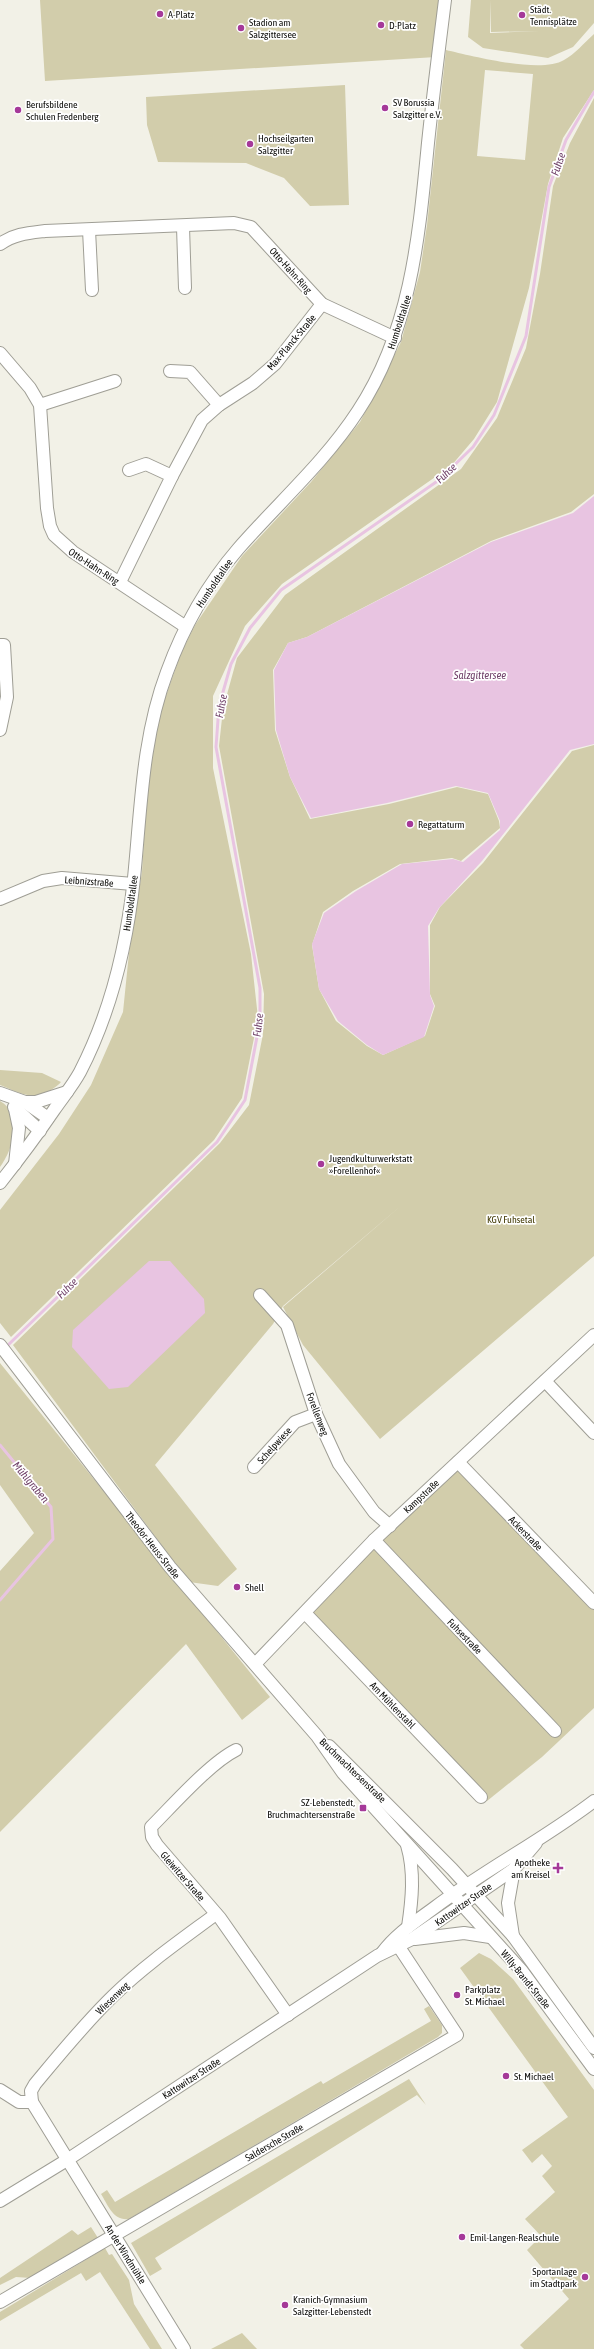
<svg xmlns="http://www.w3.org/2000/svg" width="594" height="2349" font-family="'Asap Condensed',sans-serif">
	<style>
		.green { fill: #d2cdab; fill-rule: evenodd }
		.water { fill: #e8c4e1 }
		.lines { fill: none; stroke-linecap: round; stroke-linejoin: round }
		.stream { stroke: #e8c4e1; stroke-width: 3 }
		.minor-casing { stroke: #9f9e95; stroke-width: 14 }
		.minor { stroke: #fff; stroke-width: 12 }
		.poi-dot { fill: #a53999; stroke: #fff; stroke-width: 1.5 }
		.labels { text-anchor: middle; stroke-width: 3.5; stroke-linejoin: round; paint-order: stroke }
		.poi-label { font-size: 10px; fill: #0e0e0b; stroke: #fff; text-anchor: start }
		.street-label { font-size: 10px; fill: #0e0e0b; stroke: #fff }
		.park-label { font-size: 10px; fill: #413903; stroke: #fff }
		.water-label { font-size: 11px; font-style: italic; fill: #704169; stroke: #fff }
	</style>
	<rect width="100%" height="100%" fill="#f2f1e7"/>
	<g class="green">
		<polygon points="40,0 445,0 436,57 45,81"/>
		<polygon points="471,0 490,0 490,33 540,31 491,32 490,0 594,0 594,23 573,47 548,58 483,48 468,37"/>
		<path d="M594,34V90L563,138L548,184L529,288L497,402L474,439L451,466L282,584L245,626L213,696V768L251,954L258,1018L242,1098L214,1140L11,1337L0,1323V1210L59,1134L91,1085L123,1012L129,953L142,872L150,741L181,653L195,625L242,556L311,482L360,422L401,342L420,272L427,225L446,50C472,56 541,74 564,60C575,54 584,43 594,34ZM485,70L533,74L525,160L477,156Z"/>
		<polygon points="345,85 349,205 310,206 284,178 246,163 158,162 147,125 146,97"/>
		<polygon points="594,98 594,494 571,512 491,541 307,637 288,643 273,670 275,730 290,777 310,819 389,804 457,787 488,794 499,821 500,828 461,861 452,858 400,864 353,891 323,912 312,945 319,989 336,1021 367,1046 383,1055 425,1036 435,1006 430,994 430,925 440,907 483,863 572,751 594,745 594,1256 380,1439 303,1345 283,1307 403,1204 283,1306 273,1324 155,1465 237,1569 218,1586 189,1582 13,1345 220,1143 249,1105 263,1034 264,994 219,746 223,709 237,658 285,595 461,469 497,418 526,348 540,274 553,186 570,143"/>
		<path d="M0,1070L42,1073L61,1082C59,1085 55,1087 51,1090C33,1102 18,1092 0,1085Z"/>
		<path d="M0,1101C24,1115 13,1149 0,1167Z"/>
		<polygon points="0,1363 270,1697 242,1720 186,1644 0,1832 0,1571 34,1533 0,1485"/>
		<polygon points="458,1462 594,1603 594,1708 542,1757 487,1801 481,1797 305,1613"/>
		<polygon points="479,1953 491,1959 513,1979 594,2090 594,2349 524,2349 520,2345 569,2299 527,2250 541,2236 525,2219 555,2192 542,2176 552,2166 542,2154 532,2163 522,2150 568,2117 460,1968"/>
		<path d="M429,2006L442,2025V2033L438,2037L129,2219C113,2221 108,2205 101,2194L107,2190L115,2202L321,2081L323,2084L431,2021L424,2009Z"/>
		<polygon points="409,2079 426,2105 417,2095 155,2258 162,2269 150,2276 131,2243"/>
		<polygon points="91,2227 98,2238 96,2240 31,2278 16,2277 0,2285 0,2278 72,2230 78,2235"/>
		<polygon points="105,2248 109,2255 112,2254 129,2280 134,2304 162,2349 150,2349 100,2272 86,2281 81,2273 0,2321 0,2312"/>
		<polygon points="242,2333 257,2349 211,2349"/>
	</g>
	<g class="water">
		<polygon points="594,496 594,744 570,750 482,861 439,908 428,926 430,995 434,1006 424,1037 383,1055 367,1045 338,1021 319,989 312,944 324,913 356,891 402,864 453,859 463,862 500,830 500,821 488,793 456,786 387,803 311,818 290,777 276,730 274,670 288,643 307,637 491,542 573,513"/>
		<polygon points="149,1261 170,1261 204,1299 205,1313 128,1387 109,1389 72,1347 73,1330"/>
	</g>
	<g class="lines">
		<g class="stream">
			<polyline points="6,1347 217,1142 245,1100 260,1021 260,988 216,747 219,706 231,664 250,628 281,590 439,480 473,447 494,415 526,336 549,187 566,140 594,92"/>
			<polyline points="0,1445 51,1507 53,1539 0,1600"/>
		</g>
		<g class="minor-casing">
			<g id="minor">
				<polyline points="183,227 185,288"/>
				<polyline points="89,230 92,290"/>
				<path d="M0,244C14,234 28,233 45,231L234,223L251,227L322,304L395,338"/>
				<polyline points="0,353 30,388 40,405 47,508 50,526 54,535 73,552 186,627"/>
				<polyline points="170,371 190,372 219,405"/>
				<polyline points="40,405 115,381"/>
				<polyline points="129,470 146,464 172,476"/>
				<polyline points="120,582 172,476 202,420 219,405 253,383 275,364 322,304"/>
				<polyline points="0,645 4,645 7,697 0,730"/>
				<polyline points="0,899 43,881 62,878 133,884"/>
				<polyline points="0,1093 25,1102 48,1118"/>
				<polyline points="25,1102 36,1102 67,1092"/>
				<polyline points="14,1107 40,1131"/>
				<polyline points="15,1164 19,1128 15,1109"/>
				<path d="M0,1183C19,1159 37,1135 54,1110C63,1097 73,1085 80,1072C111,1012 127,944 134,878C141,809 142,738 167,672C183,628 207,585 238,549C279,502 324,463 358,411C411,331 419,236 428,143C433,95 439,48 445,0"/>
				<polyline points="260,1295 287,1325 316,1414 339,1464 374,1512 390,1526"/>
				<polyline points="0,1345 170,1567 317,1736 343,1773 522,1971 594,2069"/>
				<polyline points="545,1381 594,1433"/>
				<polyline points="458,1462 594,1603"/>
				<polyline points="254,1467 295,1422 316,1414"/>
				<polyline points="374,1540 555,1731"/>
				<polyline points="305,1613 481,1797"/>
				<polyline points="255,1664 374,1540 594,1335"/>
				<polyline points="329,1746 452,1869 513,1936 594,2048"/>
				<path d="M236,1750C210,1763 173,1805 151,1827L152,1837L157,1845L220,1918L288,2015"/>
				<path d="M407,1845C415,1872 412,1900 408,1927"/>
				<polyline points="513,1936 508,1903 514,1869"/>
				<polyline points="415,1939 464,1933 490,1937"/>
				<path d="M382,1953C396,1934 415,1922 434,1908C486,1869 543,1840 594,1801"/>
				<polyline points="0,2090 19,2102 32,2102 184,2349"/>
				<path d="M32,2102L31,2091L35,2084C60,2054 85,2023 114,1995C145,1965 181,1940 216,1914"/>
				<polyline points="0,2201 67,2160 377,1956 412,1939 514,1869 536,1843"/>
				<polyline points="0,2302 457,2035 399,1947"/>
			</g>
		</g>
		<use href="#minor" class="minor"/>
	</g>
	<g class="poi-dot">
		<circle cx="160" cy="14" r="4"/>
		<circle cx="522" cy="15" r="4"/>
		<circle cx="381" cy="25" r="4"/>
		<circle cx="241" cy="28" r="4"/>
		<circle cx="385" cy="108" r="4"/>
		<circle cx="18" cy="110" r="4"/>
		<circle cx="250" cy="144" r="4"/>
		<circle cx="410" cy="824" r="4"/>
		<circle cx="321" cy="1164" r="4"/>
		<circle cx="237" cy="1587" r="4"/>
		<rect x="359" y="1804" width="8" height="8" rx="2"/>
		<path d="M556 1862h4v4h4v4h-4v4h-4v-4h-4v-4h4z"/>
		<circle cx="457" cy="1995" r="4"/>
		<circle cx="506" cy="2076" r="4"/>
		<circle cx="462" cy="2237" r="4"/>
		<circle cx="585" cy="2277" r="4"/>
		<circle cx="285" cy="2305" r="4"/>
	</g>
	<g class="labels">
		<g class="poi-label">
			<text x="530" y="13">Städt.<tspan x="530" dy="12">Tennisplätze</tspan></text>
			<text x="168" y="18">A-Platz</text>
			<text x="249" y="26">Stadion am<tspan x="249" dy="12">Salzgittersee</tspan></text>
			<text x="389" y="29">D-Platz</text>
			<text x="393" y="106">SV Borussia<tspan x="393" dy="12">Salzgitter e.V.</tspan></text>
			<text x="26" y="108">Berufsbildene<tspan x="26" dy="12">Schulen Fredenberg</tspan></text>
			<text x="258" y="142">Hochseilgarten<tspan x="258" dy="12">Salzgitter</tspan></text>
			<text x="418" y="828">Regattaturm</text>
			<text x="329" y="1162">Jugendkulturwerkstatt<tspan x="329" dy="12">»Forellenhof«</tspan></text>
			<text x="245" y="1591">Shell</text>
			<text x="355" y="1806" text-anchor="end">SZ-Lebenstedt,<tspan x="355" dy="12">Bruchmachtersenstraße</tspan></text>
			<text x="550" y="1866" text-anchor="end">Apotheke<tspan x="550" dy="12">am Kreisel</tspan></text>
			<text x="465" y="1993">Parkplatz<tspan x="465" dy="12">St. Michael</tspan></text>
			<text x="514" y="2080">St. Michael</text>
			<text x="470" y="2241">Emil-Langen-Realschule</text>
			<text x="577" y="2275" text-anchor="end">Sportanlage<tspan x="577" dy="12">im Stadtpark</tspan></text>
			<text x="293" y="2303">Kranich-Gymnasium<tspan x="293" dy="12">Salzgitter-Lebenstedt</tspan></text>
		</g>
		<g class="street-label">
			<text transform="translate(291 270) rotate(48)" y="4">Otto-Hahn-Ring</text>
			<text transform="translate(399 322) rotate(-72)" y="4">Humboldtallee</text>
			<text transform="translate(291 342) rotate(-50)" y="4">Max-Planck-Straße</text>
			<text transform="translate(94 566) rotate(33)" y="4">Otto-Hahn-Ring</text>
			<text transform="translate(214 583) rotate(-56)" y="4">Humboldtallee</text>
			<text transform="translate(89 881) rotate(4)" y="4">Leibnizstraße</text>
			<text transform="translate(130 903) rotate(-82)" y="4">Humboldtallee</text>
			<text transform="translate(318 1414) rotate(69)" y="4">Forellenweg</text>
			<text transform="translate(274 1445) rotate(-48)" y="4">Schelpwiese</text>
			<text transform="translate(421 1496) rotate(-43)" y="4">Kampstraße</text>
			<text transform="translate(526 1533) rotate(46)" y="4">Ackerstraße</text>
			<text transform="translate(153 1545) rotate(52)" y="4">Theodor-Heuss-Straße</text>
			<text transform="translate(465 1636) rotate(46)" y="4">Fuhsestraße</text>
			<text transform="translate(393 1705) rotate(46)" y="4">Am Mühlenstahl</text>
			<text transform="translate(353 1770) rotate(44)" y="4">Bruchmachtersenstraße</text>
			<text transform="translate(183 1876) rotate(49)" y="4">Gleiwitzer Straße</text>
			<text transform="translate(463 1904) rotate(-35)" y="4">Kattowitzer Straße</text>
			<text transform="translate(526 1979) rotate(51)" y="4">Willy-Brandt-Straße</text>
			<text transform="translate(112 1998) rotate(-44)" y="4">Wiesenweg</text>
			<text transform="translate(191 2078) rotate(-33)" y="4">Kattowitzer Straße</text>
			<text transform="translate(274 2142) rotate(-30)" y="4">Saldersche Straße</text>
			<text transform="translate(126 2254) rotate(58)" y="4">An der Windmühle</text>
		</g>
		<g class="park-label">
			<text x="511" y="1223">KGV Fuhsetal</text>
		</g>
		<g class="water-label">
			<text transform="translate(558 164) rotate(-71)" y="4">Fuhse</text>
			<text transform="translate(446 473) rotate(-43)" y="4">Fuhse</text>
			<text x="480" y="679">Salzgittersee</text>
			<text transform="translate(221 706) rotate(-80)" y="4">Fuhse</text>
			<text transform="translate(258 1025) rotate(-83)" y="4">Fuhse</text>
			<text transform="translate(67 1288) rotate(-44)" y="4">Fuhse</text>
			<text transform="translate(31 1482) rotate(50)" y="4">Mühlgraben</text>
		</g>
	</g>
</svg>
